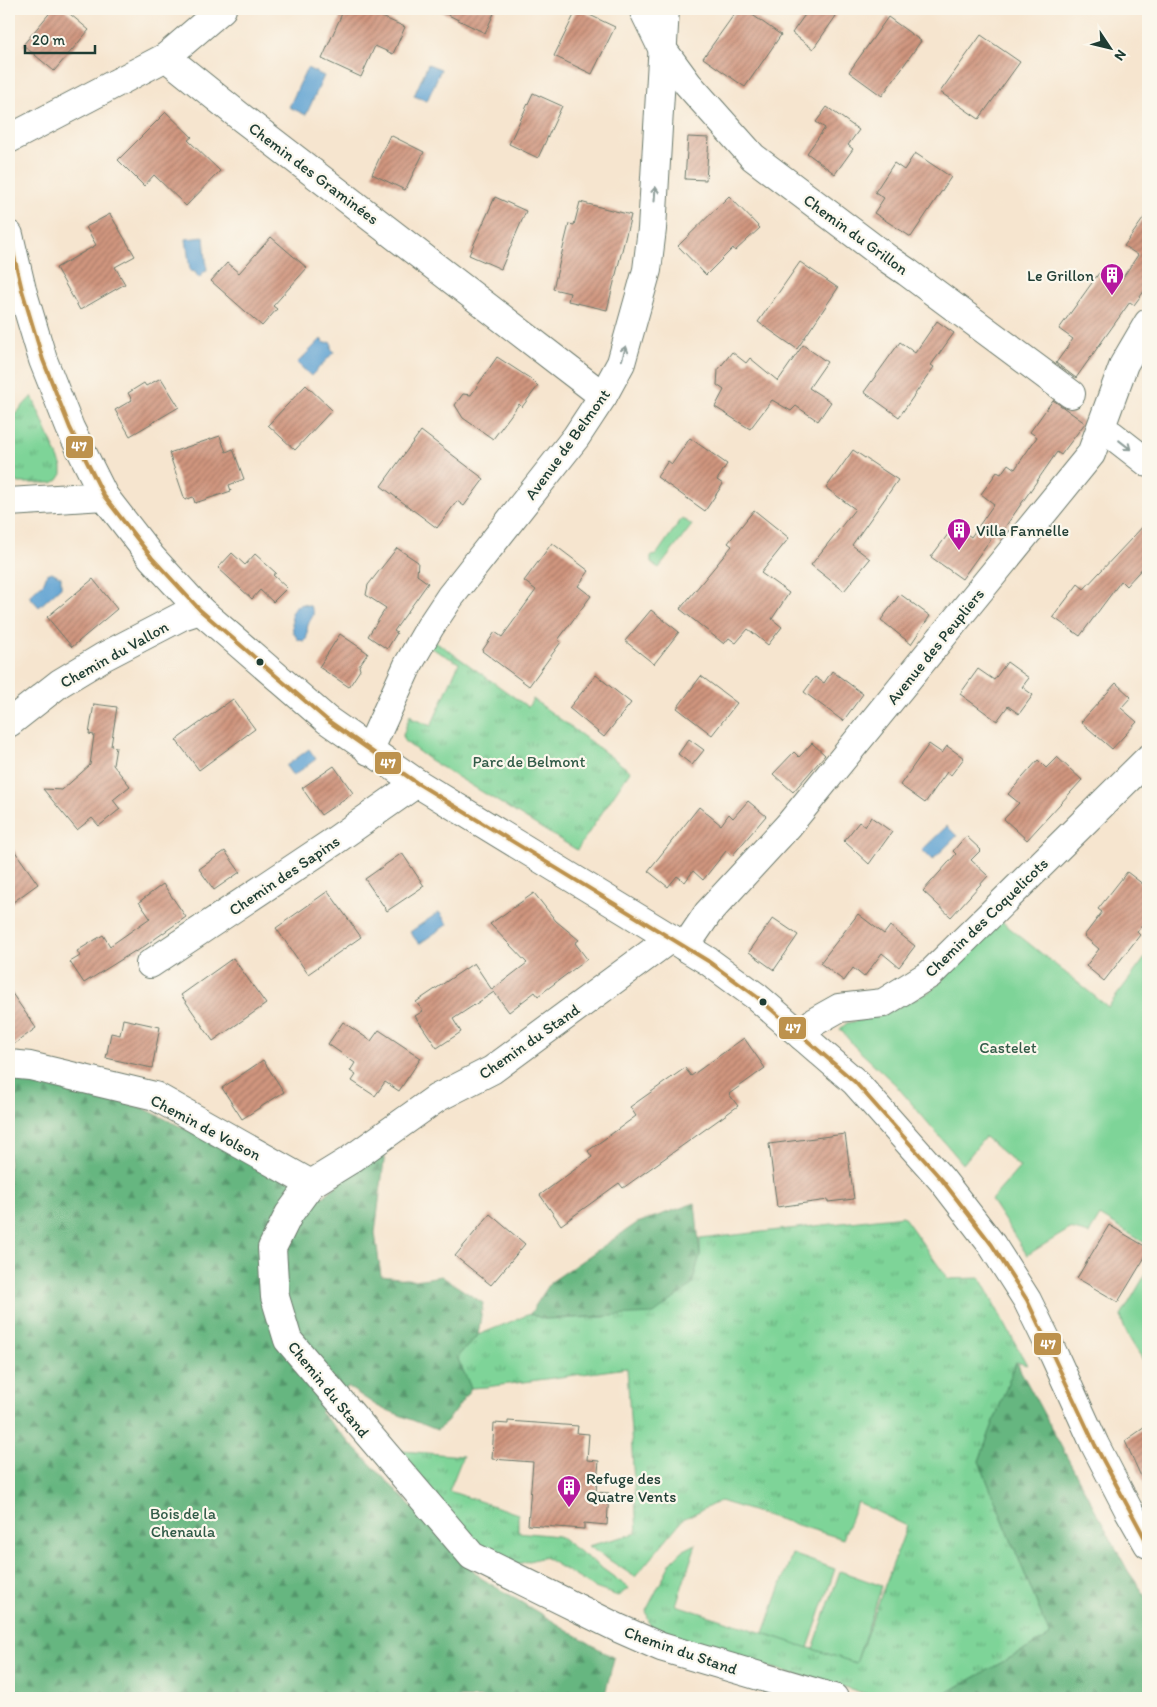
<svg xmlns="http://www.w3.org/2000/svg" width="1157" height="1707" font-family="Itim,sans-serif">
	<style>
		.grass { fill: url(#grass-tufts); stroke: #4e8866 }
		.forest { fill: url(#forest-firs); stroke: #427a5a }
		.garden { fill: #7ed498; stroke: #4e8866 }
		.water { fill: #5ea2d2; stroke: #3e7083 }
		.building { fill: url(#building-hatch) }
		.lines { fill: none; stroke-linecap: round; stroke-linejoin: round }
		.minor-casing { stroke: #6a786a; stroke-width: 30 }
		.minor { stroke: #fff; stroke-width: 28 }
		.bus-1-casing { stroke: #fbf7ec; stroke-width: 8 }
		.bus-1 { stroke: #bd924d; stroke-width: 4 }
		.oneway { stroke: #8f9e9a }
		.bus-dot { fill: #1f3d34; stroke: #fbf7ec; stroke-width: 2 }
		.labels { text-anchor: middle; stroke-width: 4.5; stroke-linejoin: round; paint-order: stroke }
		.street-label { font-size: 16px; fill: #1f3d34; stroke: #fbf7ec }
		.poi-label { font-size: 16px; fill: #1f3d34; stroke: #fbf7ec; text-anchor: start }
		.park-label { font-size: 16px; fill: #325b48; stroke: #fbf7ec }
		.line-badge { stroke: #fbf7ec; stroke-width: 2 }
		.badge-label { font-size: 14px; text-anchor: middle; font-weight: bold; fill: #fff }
	</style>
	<defs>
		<pattern id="grass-tufts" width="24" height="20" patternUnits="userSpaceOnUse" patternTransform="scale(1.25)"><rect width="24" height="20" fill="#7ed498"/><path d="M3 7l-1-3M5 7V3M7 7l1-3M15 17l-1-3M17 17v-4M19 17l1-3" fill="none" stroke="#67ad7d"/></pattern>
		<pattern id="forest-firs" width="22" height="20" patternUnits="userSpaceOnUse" patternTransform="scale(1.25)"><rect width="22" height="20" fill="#66b680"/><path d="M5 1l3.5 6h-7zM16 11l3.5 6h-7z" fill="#53956a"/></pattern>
		<pattern id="building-hatch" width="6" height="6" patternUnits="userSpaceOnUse" patternTransform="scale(1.25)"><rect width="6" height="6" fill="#d0957e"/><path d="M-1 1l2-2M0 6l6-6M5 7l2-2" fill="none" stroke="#a87b68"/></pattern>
	</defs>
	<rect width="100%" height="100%" fill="#fbf7ec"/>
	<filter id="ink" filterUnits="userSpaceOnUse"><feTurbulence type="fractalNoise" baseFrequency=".02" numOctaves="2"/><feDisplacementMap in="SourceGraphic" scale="10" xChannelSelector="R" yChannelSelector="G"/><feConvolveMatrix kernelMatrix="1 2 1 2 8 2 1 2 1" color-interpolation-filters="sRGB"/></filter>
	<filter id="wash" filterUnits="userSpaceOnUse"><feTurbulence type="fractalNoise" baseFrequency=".0096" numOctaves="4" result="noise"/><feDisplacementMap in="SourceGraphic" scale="20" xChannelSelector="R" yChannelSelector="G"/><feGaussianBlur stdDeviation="1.12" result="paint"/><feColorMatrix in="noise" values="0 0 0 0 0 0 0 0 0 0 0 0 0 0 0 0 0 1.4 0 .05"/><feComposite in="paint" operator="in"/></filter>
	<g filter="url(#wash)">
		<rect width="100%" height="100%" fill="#f6e5cf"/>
		<g class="grass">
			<polygon points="32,396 62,467 62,474 58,480 53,483 19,483 9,477 9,421"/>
			<polygon points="431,638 528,707 533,699 630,771 577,850 430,760 404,741 403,735 410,715 412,716 411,718 431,726 459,663 427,646"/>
			<polygon points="903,1216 948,1279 980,1278 1027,1365 1016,1362 979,1461 1050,1636 937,1698 877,1698 848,1688 678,1643 651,1628 646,1611 671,1562 682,1551 696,1544 676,1605 856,1663 907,1526 857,1502 843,1539 720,1501 683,1519 635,1577 588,1546 637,1533 627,1368 486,1387 471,1388 457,1357 478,1335 530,1314 544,1319 605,1317 700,1255 700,1239"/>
			<polygon points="390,1450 463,1456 449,1491 518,1514 518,1532 558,1536 629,1588 618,1596 595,1588 544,1557 514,1565 487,1555"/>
		</g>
		<g class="forest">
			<polygon points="9,1071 143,1108 323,1197 386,1145 375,1233 381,1276 415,1280 441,1276 483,1303 478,1335 457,1357 471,1388 447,1422 437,1430 377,1406 348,1387 320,1412 481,1578 614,1658 604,1698 9,1698"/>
			<polygon points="695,1203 700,1255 692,1285 654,1314 544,1319 530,1314 551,1282 637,1223"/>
			<polygon points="1016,1362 1128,1571 1148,1599 1148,1698 937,1698 1050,1636 979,1461"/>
		</g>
		<g class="garden">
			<polygon points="682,518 692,525 659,568 651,563 651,556 656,555"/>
			<polygon points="1001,921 1108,1007 1148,954 1148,1245 1100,1216 1089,1234 1070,1229 1027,1255 991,1200 1020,1167 985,1137 963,1164 895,1084 854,1046 840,1029 847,1023 880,1016 931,991"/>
			<path d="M1148,1270V1369C1140,1352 1124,1336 1121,1316Z"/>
			<polygon points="792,1554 835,1569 808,1648 764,1633"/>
			<polygon points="840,1571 882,1586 856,1663 813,1649"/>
		</g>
		<g class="water">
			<polygon points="428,64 441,69 427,101 414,96"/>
			<polygon points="307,68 324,76 306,115 289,107"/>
			<polygon points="204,237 207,271 204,272 200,277 198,277 195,272 190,271 186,239"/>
			<polygon points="321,339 325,343 330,342 332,344 331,348 334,352 311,376 297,363"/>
			<polygon points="52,572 61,577 61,587 39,607 29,596 44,582 47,574"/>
			<path d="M302,604L310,606C317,616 311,616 308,625C306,631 309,635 305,641L298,640L293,632L291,613L296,606Z"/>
			<polygon points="309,749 316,759 293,776 286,766"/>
			<polygon points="947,826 957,836 932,860 922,850"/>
			<polygon points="439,912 448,924 419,944 410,932"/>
		</g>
		<g id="blocks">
			<g class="building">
				<polygon points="53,9 64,9 89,30 54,71 23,45"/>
				<polygon points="344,9 364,9 405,27 393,54 375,46 361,77 322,59"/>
				<polygon points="436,9 496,9 485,33"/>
				<polygon points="577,9 615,27 592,74 554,56"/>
				<polygon points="738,9 744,9 781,35 745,87 703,58"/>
				<polygon points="809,9 826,9 836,16 813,49 792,33"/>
				<polygon points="888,17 921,41 882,96 849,72"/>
				<polygon points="981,35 1020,62 979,119 940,92"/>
				<polygon points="533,93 562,106 538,158 509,144"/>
				<polygon points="827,107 859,130 848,145 853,149 835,174 807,153 825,128 816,122"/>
				<polygon points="166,112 192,137 188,140 220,171 186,206 154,175 144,186 118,160"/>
				<polygon points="390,135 424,152 405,190 372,174"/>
				<polygon points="688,137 709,138 706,180 685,179"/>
				<polygon points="915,153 951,177 911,237 874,213 884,198 875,192 894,163 904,170"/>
				<polygon points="729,196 760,228 735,251 733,248 706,275 678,246"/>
				<polygon points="495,197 526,211 501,269 469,255"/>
				<polygon points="580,202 631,215 607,310 568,301 570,293 553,289 569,224 574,225"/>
				<polygon points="1148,212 1148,286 1134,305 1130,302 1076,378 1056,363 1073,339 1059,329 1099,273 1117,286 1138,255 1124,246"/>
				<polygon points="110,214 135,256 115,267 125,284 80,310 56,268 96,245 86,227"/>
				<polygon points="271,237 307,268 273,306 277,309 262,326 211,281 227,263 239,273"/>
				<polygon points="800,262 838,288 797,349 758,322"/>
				<polygon points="937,321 954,333 931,365 934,367 899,417 864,392 900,342 915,353"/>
				<polygon points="803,345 827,362 809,388 831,402 818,421 796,406 791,411 772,400 750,429 715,407 724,390 717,385 718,370 732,352 746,363 750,358 778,381"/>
				<polygon points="497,357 531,379 538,386 522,407 519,404 493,439 463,418 455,405 463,394 471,395"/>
				<polygon points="161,378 179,407 130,436 115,410 132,400 128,393 144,383 146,386"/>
				<polygon points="306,385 332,410 295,450 268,425"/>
				<polygon points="1053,400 1085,423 1061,455 1057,452 999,536 995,533 962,579 931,557 955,525 971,537 994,504 981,494 997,472 1001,474 1008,464 1015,469 1037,437 1030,432"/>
				<polygon points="421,431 484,479 464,506 457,501 437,528 381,486"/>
				<polygon points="220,436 226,452 233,449 244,479 229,485 231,491 195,503 193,497 185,500 169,453"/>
				<polygon points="690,438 727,464 717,480 723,484 705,511 657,477 668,461 672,464"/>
				<polygon points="853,450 898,480 852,545 870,559 844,591 811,565 855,509 826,488"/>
				<polygon points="754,510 789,538 761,573 789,593 772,619 782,627 768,645 748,629 736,643 729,638 724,644 680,609 732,546 728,543"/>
				<polygon points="1148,521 1148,562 1126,586 1121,581 1080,636 1053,617 1078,584 1084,589"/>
				<polygon points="552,543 589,571 578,586 591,596 558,640 561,642 529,686 482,651 495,632 502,637 536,590 524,581"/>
				<polygon points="397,548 418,562 417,575 428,583 394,631 397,633 387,649 368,636 386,608 366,595 368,585"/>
				<polygon points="232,553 245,565 255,554 276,573 273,575 287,588 273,602 260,590 252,599 218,568"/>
				<polygon points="93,579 117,609 72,647 47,617"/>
				<polygon points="900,594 930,616 911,644 881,620"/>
				<polygon points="651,610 679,632 654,664 625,641"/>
				<polygon points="340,634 368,653 359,666 360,670 349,687 319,667"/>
				<polygon points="1007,662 1029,678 1022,687 1033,695 1019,714 1008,706 997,721 960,694 978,669 994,680"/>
				<polygon points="832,671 863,694 843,721 804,692 815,677 824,683"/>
				<polygon points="596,675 631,703 604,737 569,708"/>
				<polygon points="701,676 737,703 712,735 677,708"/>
				<polygon points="1116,683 1131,697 1121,708 1137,722 1112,749 1081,722"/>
				<polygon points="233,699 255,729 199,770 176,740"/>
				<polygon points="94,704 117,707 111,746 116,747 113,765 130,786 113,800 120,809 99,826 92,818 77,830 43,789 62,790 90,765 94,735 89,734"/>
				<polygon points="689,739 704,750 692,765 678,754"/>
				<polygon points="812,743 825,755 793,792 773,774 794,752 799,757"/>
				<polygon points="929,744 942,753 947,746 964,758 951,775 947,772 925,803 900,785"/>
				<polygon points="1057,757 1082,780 1027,840 1004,819 1019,803 1008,794 1038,760 1046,768"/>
				<polygon points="334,766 353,793 321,815 302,788"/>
				<polygon points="748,801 766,816 732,856 726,851 703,880 693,871 685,882 677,876 668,887 648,871 699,807 721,825 729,814 733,818"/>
				<polygon points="871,817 892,832 869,864 844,841 859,822 865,827"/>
				<polygon points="966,836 981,850 971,860 988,876 951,917 923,891 956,854 953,851"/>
				<polygon points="9,843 38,884 9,905"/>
				<polygon points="225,851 240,872 214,890 199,869"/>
				<polygon points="402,853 424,886 387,911 365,879"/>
				<polygon points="1127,872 1148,888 1148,917 1137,932 1140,935 1104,981 1086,966 1099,949 1084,936 1102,912 1098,909"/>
				<polygon points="163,884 186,917 136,952 135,951 84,983 70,962 80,956 77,951 103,935 110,946 150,918 139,902"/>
				<polygon points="328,891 361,937 308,974 276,928"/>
				<polygon points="534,893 556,921 579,940 575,943 587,959 538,996 535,992 509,1012 494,992 453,1019 461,1032 437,1048 415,1016 423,1011 416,1002 474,963 492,990 527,963 490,924"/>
				<polygon points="858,914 884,934 890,926 915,946 899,967 882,953 864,977 853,968 844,981 820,963"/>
				<polygon points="773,918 798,935 774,970 749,952"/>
				<polygon points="233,958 266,1004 213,1041 181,995"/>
				<polygon points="9,989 36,1028 9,1048"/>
				<polygon points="123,1019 160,1027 152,1068 106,1058 111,1033 120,1035"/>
				<polygon points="343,1022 371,1041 379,1030 421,1058 399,1091 385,1082 375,1096 352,1081 356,1075 350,1071 355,1063 328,1044"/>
				<polygon points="744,1038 765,1068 729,1094 738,1106 623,1188 619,1183 561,1225 540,1195 592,1157 588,1151 636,1116 630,1107 685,1068 691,1076"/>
				<polygon points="263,1060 284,1092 242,1119 222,1088"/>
				<polygon points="845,1134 854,1199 828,1202 828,1200 777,1207 769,1144"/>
				<polygon points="490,1214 525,1244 491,1285 455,1256"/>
				<polygon points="1109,1225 1148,1248 1148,1252 1118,1302 1077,1278"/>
				<polygon points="508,1421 578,1426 577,1433 589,1434 587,1460 599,1461 596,1492 609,1493 607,1525 584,1523 584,1529 528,1525 533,1462 492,1459 494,1423 508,1424"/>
				<polygon points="1148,1425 1148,1492 1125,1441"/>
			</g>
		</g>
	</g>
	<g filter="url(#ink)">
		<use href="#blocks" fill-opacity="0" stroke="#6a786a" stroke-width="1"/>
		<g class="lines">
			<g class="minor-casing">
				<g id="minor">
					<polyline points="643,9 663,50 688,84 753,157 888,259 907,272 1071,394"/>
					<polyline points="166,57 222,9"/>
					<polyline points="9,139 166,57 242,118 603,396"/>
					<polyline points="9,235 22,290 43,360 70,428 104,496 152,558 200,610 327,720 417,783 708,961 757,997 855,1082 942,1180 992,1245 1027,1300 1054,1355 1095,1445 1128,1509 1148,1544"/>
					<polyline points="1101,431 1112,435 1148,463"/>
					<polyline points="9,502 104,496"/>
					<polyline points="9,723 60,683 103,657 182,616 200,610"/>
					<polyline points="369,751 408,665 430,627 450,597 576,437 603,396 621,363 647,270 652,229 665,9"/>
					<polyline points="671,938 492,1070 437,1098 350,1160 311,1184 289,1214 272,1248 275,1297 288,1340 472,1556 618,1628 661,1647 834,1698"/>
					<polyline points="685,947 708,913 788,826 1091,454 1124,364 1148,323"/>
					<polyline points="150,964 333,842 417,783"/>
					<polyline points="802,1036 814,1022 839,1008 883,1003 930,974 1148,759"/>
					<polyline points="9,1064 30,1066 155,1096 311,1184"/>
				</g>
			</g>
			<use href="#minor" class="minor"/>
			<g class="bus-1-casing">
				<polyline id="bus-1" points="9,235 22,290 43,360 70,428 104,496 152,558 200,610 327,720 417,783 708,961 757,997 855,1082 942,1180 992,1245 1027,1300 1095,1445 1148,1544"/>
			</g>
			<use href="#bus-1" class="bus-1"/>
		</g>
		<defs><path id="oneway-shaft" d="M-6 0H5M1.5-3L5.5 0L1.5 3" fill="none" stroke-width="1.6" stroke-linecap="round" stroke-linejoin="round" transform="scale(1.25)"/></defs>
		<g class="oneway">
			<use href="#oneway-shaft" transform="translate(655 194) rotate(-86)"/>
			<use href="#oneway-shaft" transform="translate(624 353) rotate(-73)"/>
			<use href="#oneway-shaft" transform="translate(1125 445) rotate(38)"/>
		</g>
	</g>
	<defs>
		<g id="building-pin" transform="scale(1.25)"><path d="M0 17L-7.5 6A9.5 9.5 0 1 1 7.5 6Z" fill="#b5179e" stroke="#fbf7ec"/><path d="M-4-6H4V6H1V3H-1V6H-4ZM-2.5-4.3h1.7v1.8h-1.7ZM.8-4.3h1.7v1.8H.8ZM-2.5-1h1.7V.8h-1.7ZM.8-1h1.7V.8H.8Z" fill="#fff"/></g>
	</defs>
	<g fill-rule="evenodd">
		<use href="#building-pin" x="1112" y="275"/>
		<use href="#building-pin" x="959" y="530"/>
		<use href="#building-pin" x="569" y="1487"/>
	</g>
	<g class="bus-dot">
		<circle cx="260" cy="662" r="4.5"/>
		<circle cx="763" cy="1002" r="4.5"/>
	</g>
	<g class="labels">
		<g class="street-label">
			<text transform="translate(314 173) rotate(37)" y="6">Chemin des Graminées</text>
			<text transform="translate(856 234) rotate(36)" y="6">Chemin du Grillon</text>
			<text transform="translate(567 444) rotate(-54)" y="6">Avenue de Belmont</text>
			<text transform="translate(935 646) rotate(-51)" y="6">Avenue des Peupliers</text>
			<text transform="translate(114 654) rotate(-29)" y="6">Chemin du Vallon</text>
			<text transform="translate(284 875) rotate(-34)" y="6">Chemin des Sapins</text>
			<text transform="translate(986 917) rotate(-44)" y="6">Chemin des Coquelicots</text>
			<text transform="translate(529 1041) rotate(-35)" y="6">Chemin du Stand</text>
			<text transform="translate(206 1127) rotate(28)" y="6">Chemin de Volson</text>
			<text transform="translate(329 1389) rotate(51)" y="6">Chemin du Stand</text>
			<text transform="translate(681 1650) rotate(19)" y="6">Chemin du Stand</text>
		</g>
		<g class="poi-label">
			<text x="1094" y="281" text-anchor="end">Le Grillon</text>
			<text x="976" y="536">Villa Fannelle</text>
			<text x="586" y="1484">Refuge des<tspan x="586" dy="18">Quatre Vents</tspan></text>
		</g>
		<g class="park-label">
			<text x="529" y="767">Parc de Belmont</text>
			<text x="1008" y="1053">Castelet</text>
			<text x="183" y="1519">Bois de la<tspan x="183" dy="18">Chenaula</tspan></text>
		</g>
	</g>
	<g class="line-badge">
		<rect x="65" y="435" width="29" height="24" rx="5" fill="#bd924d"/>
		<rect x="374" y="751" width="28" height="24" rx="5" fill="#bd924d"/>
		<rect x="778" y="1016" width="29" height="24" rx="5" fill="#bd924d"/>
		<rect x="1033" y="1332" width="29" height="24" rx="5" fill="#bd924d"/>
	</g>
	<g class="badge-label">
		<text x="79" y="451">47</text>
		<text x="388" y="768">47</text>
		<text x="793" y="1033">47</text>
		<text x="1048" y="1349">47</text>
	</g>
	<rect width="1157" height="1707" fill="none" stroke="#fbf7ec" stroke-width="30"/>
	<g transform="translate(1110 48) rotate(125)" stroke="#fbf7ec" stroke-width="4" paint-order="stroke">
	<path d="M0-4L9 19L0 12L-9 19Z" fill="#1f3d34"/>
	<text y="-8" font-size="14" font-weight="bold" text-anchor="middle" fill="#1f3d34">N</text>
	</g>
	<path d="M25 45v8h70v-8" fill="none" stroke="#1f3d34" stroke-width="2.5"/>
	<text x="32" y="45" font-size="15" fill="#1f3d34" stroke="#fbf7ec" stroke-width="4" paint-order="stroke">20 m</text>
</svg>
